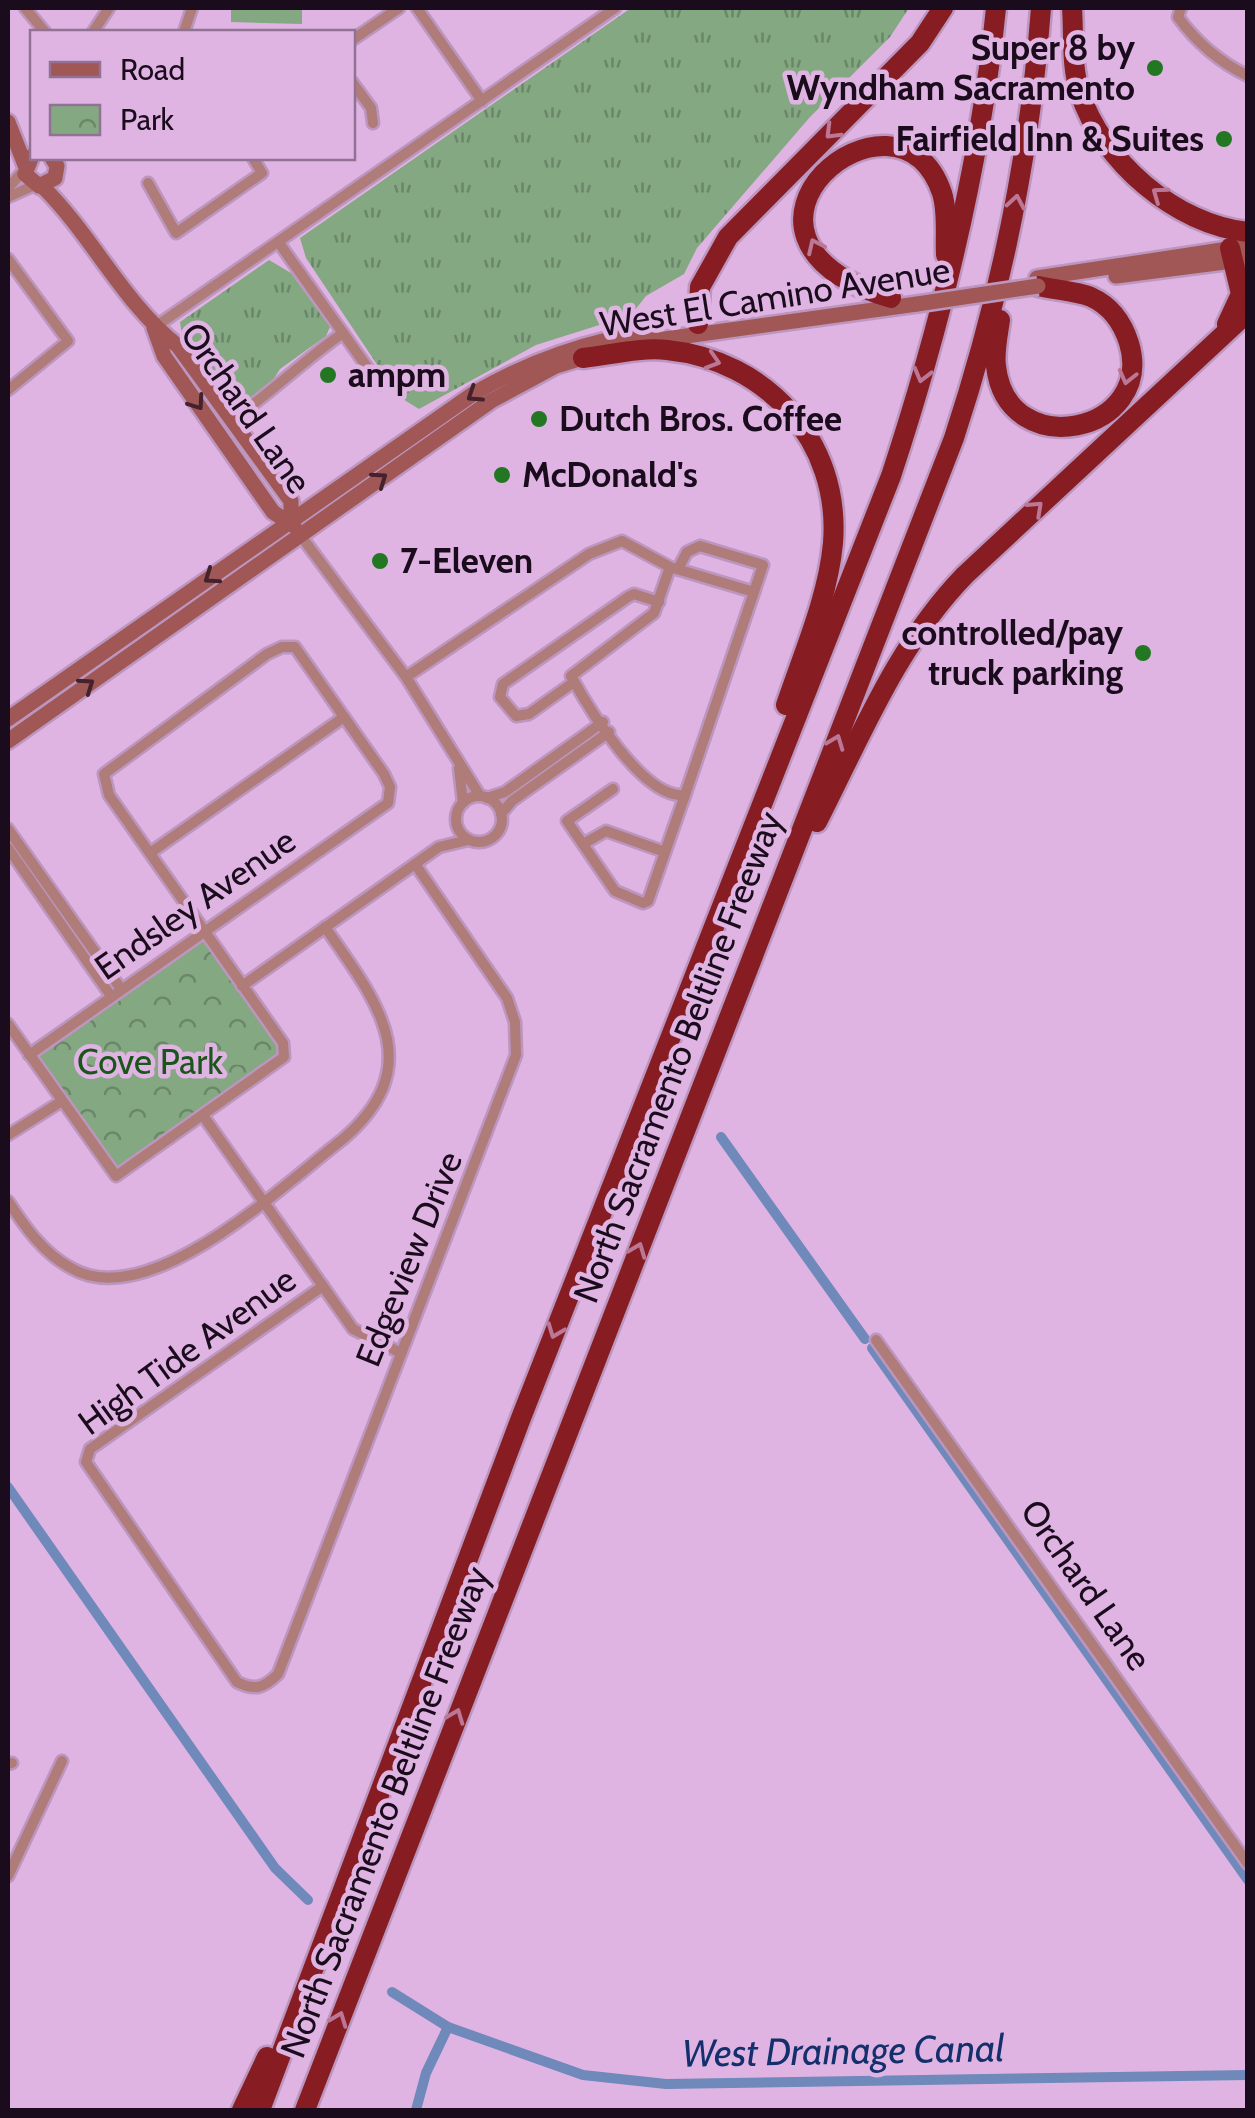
<svg xmlns="http://www.w3.org/2000/svg" width="1255" height="2118" font-family="Cabin,sans-serif">
	<style>
		.grass { fill: url(#grass-tufts) }
		.park { fill: url(#park-crowns) }
		.garden { fill: #84a881 }
		.lines { fill: none; stroke-linecap: round; stroke-linejoin: round }
		.canal { stroke: #6f89bb; stroke-width: 10 }
		.street-casing { stroke: #bc96bf; stroke-width: 15 }
		.secondary-casing { stroke: #bc96bf; stroke-width: 20 }
		.highway-casing { stroke: #bc96bf; stroke-width: 25 }
		.street { stroke: #af7c79; stroke-width: 10 }
		.secondary { stroke: #a05755; stroke-width: 15 }
		.highway { stroke: #871c23; stroke-width: 20 }
		.secondary-bridge-casing { stroke: #bc96bf; stroke-width: 20; stroke-linecap: butt }
		.secondary-bridge { stroke: #a05755; stroke-width: 15 }
		.oneway { stroke: #bc7796 }
		.oneway2 { stroke: #43222e }
		.poi-dot { fill: #237723; stroke: #dfb4e3; stroke-width: 4 }
		.labels { text-anchor: middle; stroke-width: 9; stroke-linejoin: round; paint-order: stroke }
		.poi-label { font-size: 35px; font-weight: bold; fill: #1b0c1d; stroke: #dfb4e3; text-anchor: start }
		.street-label { font-size: 35px; fill: #1b0c1d; stroke: #dfb4e3 }
		.park-label { font-size: 35px; fill: #1a5619; stroke: #dfb4e3 }
		.water-label { font-size: 38px; font-style: italic; fill: #13306c; stroke: #dfb4e3 }
	</style>
	<defs>
		<pattern id="grass-tufts" width="24" height="20" patternUnits="userSpaceOnUse" patternTransform="scale(2.5)"><rect width="24" height="20" fill="#84a881"/><path d="M3 7l-1-3M5 7V3M7 7l1-3M15 17l-1-3M17 17v-4M19 17l1-3" fill="none" stroke="#6b8769"/></pattern>
		<pattern id="park-crowns" width="20" height="18" patternUnits="userSpaceOnUse" patternTransform="scale(2.5)"><rect width="20" height="18" fill="#84a881"/><path d="M2 6a3 3 0 1 1 6 0M12 15a3 3 0 1 1 6 0" fill="none" stroke="#6b8769"/></pattern>
	</defs>
	<rect width="100%" height="100%" fill="#dfb4e3"/>
	<g class="grass">
		<polygon points="631,8 909,8 890,37 810,117 697,248 684,274 646,296 631,315 536,345 419,409 398,396 306,258 300,238"/>
		<polygon points="269,260 291,273 330,327 326,336 280,369 266,391 236,409 183,342 180,322"/>
	</g>
	<polygon class="park" points="204,933 284,1057 116,1176 29,1055"/>
	<g class="garden">
		<polygon points="231,8 302,8 302,24 231,22"/>
		<polygon points="230,1037 254,1039 252,1066 228,1064"/>
	</g>
	<g class="lines">
		<g class="canal">
			<polyline points="721,1137 865,1339"/>
			<polyline points="872,1348 1248,1880"/>
			<polyline points="8,1487 275,1868 308,1900"/>
			<polyline points="392,1992 448,2027 583,2075 666,2084 1248,2075"/>
			<polyline points="416,2110 426,2073 448,2027"/>
		</g>
		<g class="street-casing">
			<g id="street">
				<polyline points="25,8 45,32"/>
				<polyline points="417,8 482,101"/>
				<path d="M1181,8L1178,17C1197,43 1219,62 1248,76"/>
				<polyline points="93,32 109,8"/>
				<polyline points="184,32 192,8"/>
				<polyline points="352,40 399,8"/>
				<polyline points="352,82 371,108 373,123"/>
				<polyline points="148,183 176,233 262,173 253,158"/>
				<polyline points="8,188 25,169"/>
				<polyline points="8,197 35,185"/>
				<polyline points="279,243 343,333"/>
				<polyline points="8,259 68,341 8,390"/>
				<polyline points="155,327 615,8"/>
				<path d="M232,420C271,393 304,360 343,333L379,384"/>
				<polyline points="301,536 406,677 480,796"/>
				<polyline points="678,569 687,552 700,546 763,565 754,592"/>
				<path d="M406,677L589,554L622,541L670,567L754,592L685,795C644,800 589,709 571,676L654,613L670,567"/>
				<polyline points="574,682 529,714 516,716 500,697 503,684 628,597 634,594 659,602"/>
				<polyline points="459,768 463,803"/>
				<polyline points="613,789 567,821 615,891 643,903 648,901 685,795"/>
				<circle cx="479" cy="819" r="23"/>
				<polyline points="487,798 505,792 603,722"/>
				<polyline points="501,814 512,801 609,732"/>
				<polyline points="8,829 121,989"/>
				<polyline points="583,844 606,831 665,852"/>
				<polyline points="8,848 111,996"/>
				<polyline points="150,853 344,717"/>
				<polyline points="242,986 439,847 468,840"/>
				<path d="M8,1024L116,1176L284,1057L283,1043L109,795L104,774L267,654L282,647H295L384,774L390,787L388,803C268,887 149,971 29,1055"/>
				<polyline points="204,1117 353,1329 401,1353"/>
				<polyline points="8,1135 62,1101"/>
				<path d="M8,1201C25,1227 43,1253 71,1268C149,1314 283,1185 343,1139C429,1065 377,1002 325,927"/>
				<path d="M323,1286L90,1449L86,1462L237,1682C255,1691 264,1688 278,1674L516,1055L515,1022L507,998L415,864"/>
				<polyline points="876,1340 1248,1864"/>
				<polyline points="8,1764 12,1763"/>
				<polyline points="8,1876 62,1761"/>
			</g>
		</g>
		<g class="secondary-casing">
			<g id="secondary">
				<polyline points="8,122 25,165"/>
				<polyline points="32,156 25,174 39,186 55,178 57,166 52,158"/>
				<path d="M42,186C92,235 123,303 178,346L291,501V522"/>
				<polyline points="1116,276 1248,259"/>
				<polyline points="1037,278 1248,246"/>
				<polyline points="154,328 164,356 273,512 294,526"/>
				<polyline points="643,342 917,304"/>
				<path d="M8,719L473,394C531,360 588,341 654,331"/>
				<polyline points="8,741 491,401 556,366 592,355"/>
			</g>
		</g>
		<g class="highway-casing">
			<g id="highway">
				<path d="M1072,8C1074,36 1071,66 1080,93C1102,161 1176,225 1248,232"/>
				<path d="M891,298C686,237 898,63 942,193C948,212 945,235 946,255"/>
				<path d="M1000,320C998,335 994,352 996,366C1007,465 1156,433 1129,343C1123,324 1111,306 1091,297C1076,291 1055,290 1038,286"/>
				<polyline points="698,324 700,287 728,237 920,43 943,8"/>
				<polyline points="1227,324 1241,294 1230,248"/>
				<path d="M583,358C610,355 640,347 667,350C766,360 841,441 833,543C828,598 803,654 786,705"/>
				<path d="M817,822C861,736 897,645 965,575L1248,312"/>
				<polyline points="242,2110 267,2057"/>
				<path d="M260,2110L521,1418L891,476C941,324 980,167 996,8"/>
				<path d="M305,2110L954,438C1000,298 1030,155 1041,8"/>
			</g>
		</g>
		<use href="#street" class="street"/>
		<use href="#secondary" class="secondary"/>
		<use href="#highway" class="highway"/>
		<g class="secondary-bridge-casing">
			<polyline id="secondary-bridge" points="917,304 1038,286"/>
		</g>
		<use href="#secondary-bridge" class="secondary-bridge"/>
	</g>
	<defs><path id="oneway-chevron" d="M-2-3.5L2.5 0L-2 3.5" fill="none" stroke-width="1.6" stroke-linecap="round" stroke-linejoin="round" transform="scale(2.5)"/></defs>
	<g class="oneway">
		<use href="#oneway-chevron" transform="translate(832 132) rotate(135)"/>
		<use href="#oneway-chevron" transform="translate(1159 194) rotate(-144)"/>
		<use href="#oneway-chevron" transform="translate(1016 202) rotate(-80)"/>
		<use href="#oneway-chevron" transform="translate(815 246) rotate(-115)"/>
		<use href="#oneway-chevron" transform="translate(713 361) rotate(17)"/>
		<use href="#oneway-chevron" transform="translate(922 375) rotate(105)"/>
		<use href="#oneway-chevron" transform="translate(1127 377) rotate(104)"/>
		<use href="#oneway-chevron" transform="translate(1036 508) rotate(-43)"/>
		<use href="#oneway-chevron" transform="translate(836 742) rotate(-69)"/>
		<use href="#oneway-chevron" transform="translate(638 1250) rotate(-69)"/>
		<use href="#oneway-chevron" transform="translate(555 1331) rotate(111)"/>
		<use href="#oneway-chevron" transform="translate(456 1716) rotate(-69)"/>
		<use href="#oneway-chevron" transform="translate(339 2019) rotate(-69)"/>
	</g>
	<g class="oneway2">
		<use href="#oneway-chevron" transform="translate(474 395) rotate(147)"/>
		<use href="#oneway-chevron" transform="translate(197 403) rotate(55)"/>
		<use href="#oneway-chevron" transform="translate(380 479) rotate(-35)"/>
		<use href="#oneway-chevron" transform="translate(211 577) rotate(145)"/>
		<use href="#oneway-chevron" transform="translate(87 685) rotate(-35)"/>
	</g>
	<g class="poi-dot">
		<circle cx="1155" cy="68" r="10"/>
		<circle cx="1224" cy="139" r="10"/>
		<circle cx="328" cy="375" r="10"/>
		<circle cx="539" cy="419" r="10"/>
		<circle cx="502" cy="475" r="10"/>
		<circle cx="380" cy="561" r="10"/>
		<circle cx="1143" cy="653" r="10"/>
	</g>
	<g class="labels">
		<g class="poi-label">
			<text x="1135" y="60" text-anchor="end">Super 8 by<tspan x="1135" dy="40">Wyndham Sacramento</tspan></text>
			<text x="1204" y="151" text-anchor="end">Fairfield Inn &amp; Suites</text>
			<text x="348" y="387">ampm</text>
			<text x="559" y="431">Dutch Bros. Coffee</text>
			<text x="522" y="487">McDonald's</text>
			<text x="400" y="573">7-Eleven</text>
			<text x="1123" y="645" text-anchor="end">controlled/pay<tspan x="1123" dy="40">truck parking</tspan></text>
		</g>
		<g class="street-label">
			<text transform="translate(775 297) rotate(-9)" y="12">West El Camino Avenue</text>
			<text transform="translate(246 408) rotate(55)" y="12">Orchard Lane</text>
			<text transform="translate(195 904) rotate(-35)" y="12">Endsley Avenue</text>
			<text transform="translate(678 1057) rotate(-69)" y="12">North Sacramento Beltline Freeway</text>
			<text transform="translate(409 1259) rotate(-68)" y="12">Edgeview Drive</text>
			<text transform="translate(187 1351) rotate(-36)" y="12">High Tide Avenue</text>
			<text transform="translate(1086 1585) rotate(55)" y="12">Orchard Lane</text>
			<text transform="translate(385 1812) rotate(-69)" y="12">North Sacramento Beltline Freeway</text>
		</g>
		<g class="park-label">
			<text x="150" y="1074">Cove Park</text>
		</g>
		<g class="water-label">
			<text transform="translate(843 2051) rotate(-1)" y="13">West Drainage Canal</text>
		</g>
	</g>
	<rect width="1255" height="2118" fill="none" stroke="#1b0c1d" stroke-width="20"/>
	<rect x="30" y="30" width="325" height="130" fill="#dfb4e3" stroke="#917194" stroke-width="2.5"/>
	<rect x="50" y="62" width="50" height="15" fill="#a05755" stroke="#917194" stroke-width="2.5"/>
	<text x="120" y="80" font-size="30" fill="#1b0c1d">Road</text>
	<rect x="50" y="105" width="50" height="30" fill="url(#park-crowns)" stroke="#917194" stroke-width="2.5"/>
	<text x="120" y="130" font-size="30" fill="#1b0c1d">Park</text>
</svg>
